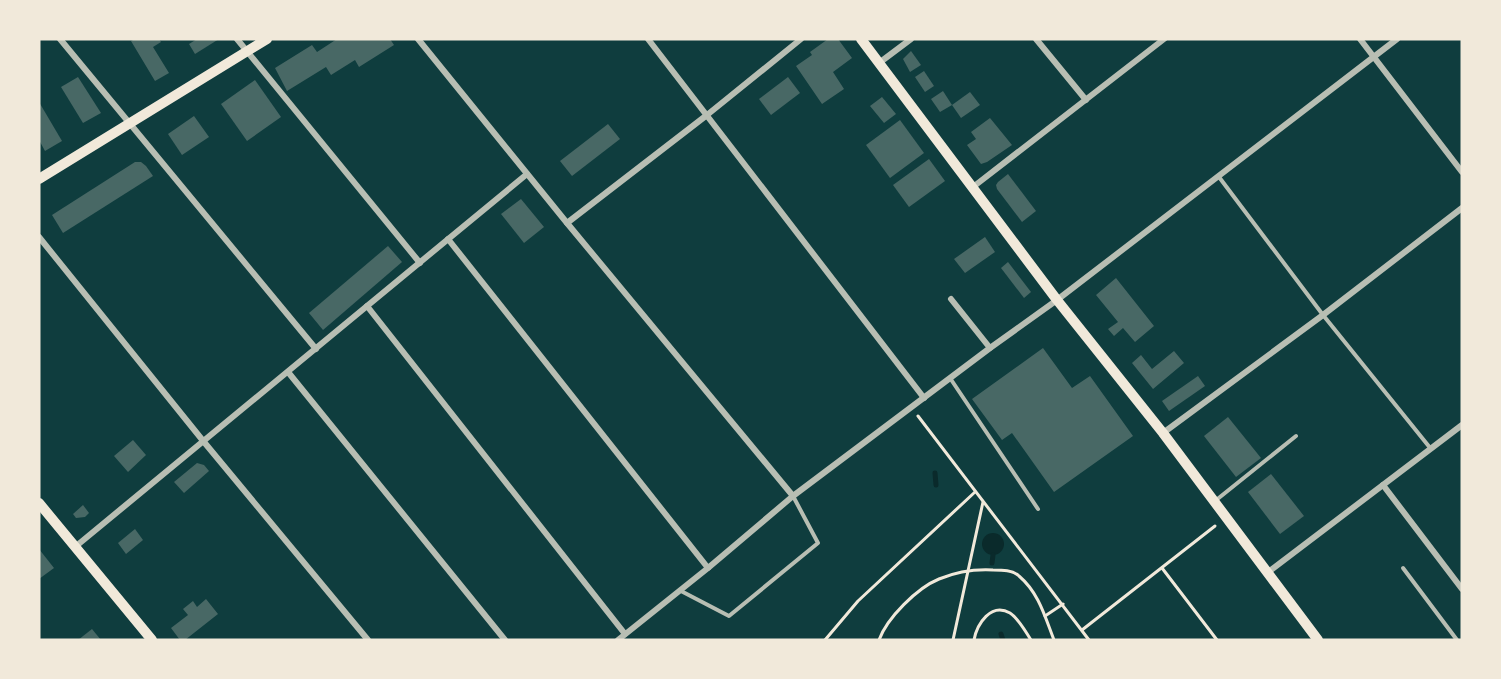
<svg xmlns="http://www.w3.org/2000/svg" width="1501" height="679" font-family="Rubik,sans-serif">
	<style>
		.water { fill: #0a2a2b }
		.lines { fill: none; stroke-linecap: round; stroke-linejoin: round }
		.stream { stroke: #0a2a2b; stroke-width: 5 }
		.building { fill: #486865 }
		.path { stroke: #f1e9da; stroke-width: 3 }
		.service { stroke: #b8beb3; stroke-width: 4 }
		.minor { stroke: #b8beb3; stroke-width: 6 }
		.secondary { stroke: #f1e9da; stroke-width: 10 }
	</style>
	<rect width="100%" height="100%" fill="#0f3d3e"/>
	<circle class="water" cx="993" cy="544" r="11"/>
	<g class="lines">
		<g class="stream">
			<polyline points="935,473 936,485"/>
			<polyline points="992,563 993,555"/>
			<polyline points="1001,634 1003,640"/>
		</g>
	</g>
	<g class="building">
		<polygon points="135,39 159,39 161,42 153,47 169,73 155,81 131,41"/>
		<polygon points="197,39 219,39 195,54 189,44"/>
		<polygon points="337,39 390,39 394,45 359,67 355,60 331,75 326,67 287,91 275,68 312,45 317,52"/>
		<polygon points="828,39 838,39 852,58 833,72 844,89 822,104 796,66 812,55 810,52"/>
		<polygon points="911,51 921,65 910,72 903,59"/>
		<polygon points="924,71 934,86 925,92 915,77"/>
		<polygon points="78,77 101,113 83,123 61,87"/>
		<polygon points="788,77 800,93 771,115 759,99"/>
		<polygon points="255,80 281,117 247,141 221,104"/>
		<polygon points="943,91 952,105 940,112 931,99"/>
		<polygon points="970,92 980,105 961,118 952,105"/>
		<polygon points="882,97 896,114 884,123 870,106"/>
		<polygon points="39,102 62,141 45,151 39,140"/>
		<polygon points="194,116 209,137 182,155 168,134"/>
		<polygon points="990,118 1012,145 987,162 981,164 967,145 976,139 971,132"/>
		<polygon points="900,120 924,153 890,178 866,145"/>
		<polygon points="608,124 620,139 572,176 560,161"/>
		<polygon points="929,159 945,181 909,207 893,185"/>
		<polygon points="135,162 141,162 146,166 153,176 63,233 52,215"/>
		<polygon points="1008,174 1036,211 1022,222 997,189 996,185 998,182"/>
		<polygon points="521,199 544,227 524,243 501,214"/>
		<polygon points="985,237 995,252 965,273 954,259"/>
		<polygon points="388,246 402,262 323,330 309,313"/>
		<polygon points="1008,262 1031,292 1024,298 1001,268"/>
		<polygon points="1116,278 1154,326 1135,342 1123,328 1114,336 1108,329 1118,322 1096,295"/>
		<polygon points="1043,348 1072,388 1090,376 1133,436 1054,492 1012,433 1002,440 972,399"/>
		<polygon points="1174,351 1184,363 1153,389 1132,363 1141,355 1152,369"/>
		<polygon points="1198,376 1205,386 1169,411 1162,401"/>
		<polygon points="1228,417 1261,458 1236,477 1204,436"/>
		<polygon points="133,440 146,455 128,472 114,456"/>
		<polygon points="197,463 204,465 209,471 184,493 174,482"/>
		<polygon points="1271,474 1304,516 1280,534 1248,492"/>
		<polygon points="83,505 89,513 85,517 76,518 73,514"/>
		<polygon points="135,529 143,540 126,554 118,543"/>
		<polygon points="39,549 54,568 39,579"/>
		<polygon points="206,599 218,614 185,640 180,640 171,628 188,615 183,609 193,601 197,607"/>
		<polygon points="92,629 101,640 78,640"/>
	</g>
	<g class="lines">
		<g class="path">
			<polyline points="918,416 1089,640"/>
			<polyline points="1162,568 1217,640"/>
			<polyline points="1045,616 1063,604"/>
			<polyline points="1082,630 1215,526"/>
			<polyline points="825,640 858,601 975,492"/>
			<path d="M879,640C887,618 917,588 939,579C956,572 975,569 993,570C1002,570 1013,570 1019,576C1039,593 1045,617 1054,640"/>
			<polyline points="953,640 983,502"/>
			<path d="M974,640C977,624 991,602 1010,613C1019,619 1025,631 1031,640"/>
		</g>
		<g class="service">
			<polyline points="1219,177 1323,315 1431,449"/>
			<polyline points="950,378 1038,509"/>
			<polyline points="1215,501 1296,436"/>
			<polyline points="1403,568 1457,640"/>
			<polyline points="681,591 729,616 818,543 793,496"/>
		</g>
		<g class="minor">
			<polyline points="60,39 316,349"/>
			<polyline points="237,39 420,263"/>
			<polyline points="418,39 567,223 793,496"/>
			<polyline points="648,39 924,398"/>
			<polyline points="1036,39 1086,100"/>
			<polyline points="1360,39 1462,172"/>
			<polyline points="879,63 911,39"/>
			<polyline points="973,187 1164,39"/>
			<polyline points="567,223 707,115 801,39"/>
			<polyline points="39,237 204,442 368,640"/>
			<polyline points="448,239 708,568"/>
			<polyline points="951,299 990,348"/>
			<polyline points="367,306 625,634"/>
			<polyline points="288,372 505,640"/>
			<polyline points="1163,433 1323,315 1462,208"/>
			<polyline points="1383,485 1462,589"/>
			<polyline points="75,547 527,174"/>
			<polyline points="1267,573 1462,425"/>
			<polyline points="618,640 708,568 793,496 990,348 1057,300 1397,39"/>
		</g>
		<g class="secondary">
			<polyline points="861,39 1057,300 1163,433 1318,640"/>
			<polyline points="39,179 267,39"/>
			<polyline points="39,503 152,640"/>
		</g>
	</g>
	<rect width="1501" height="679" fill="none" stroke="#f1e9da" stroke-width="81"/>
</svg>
